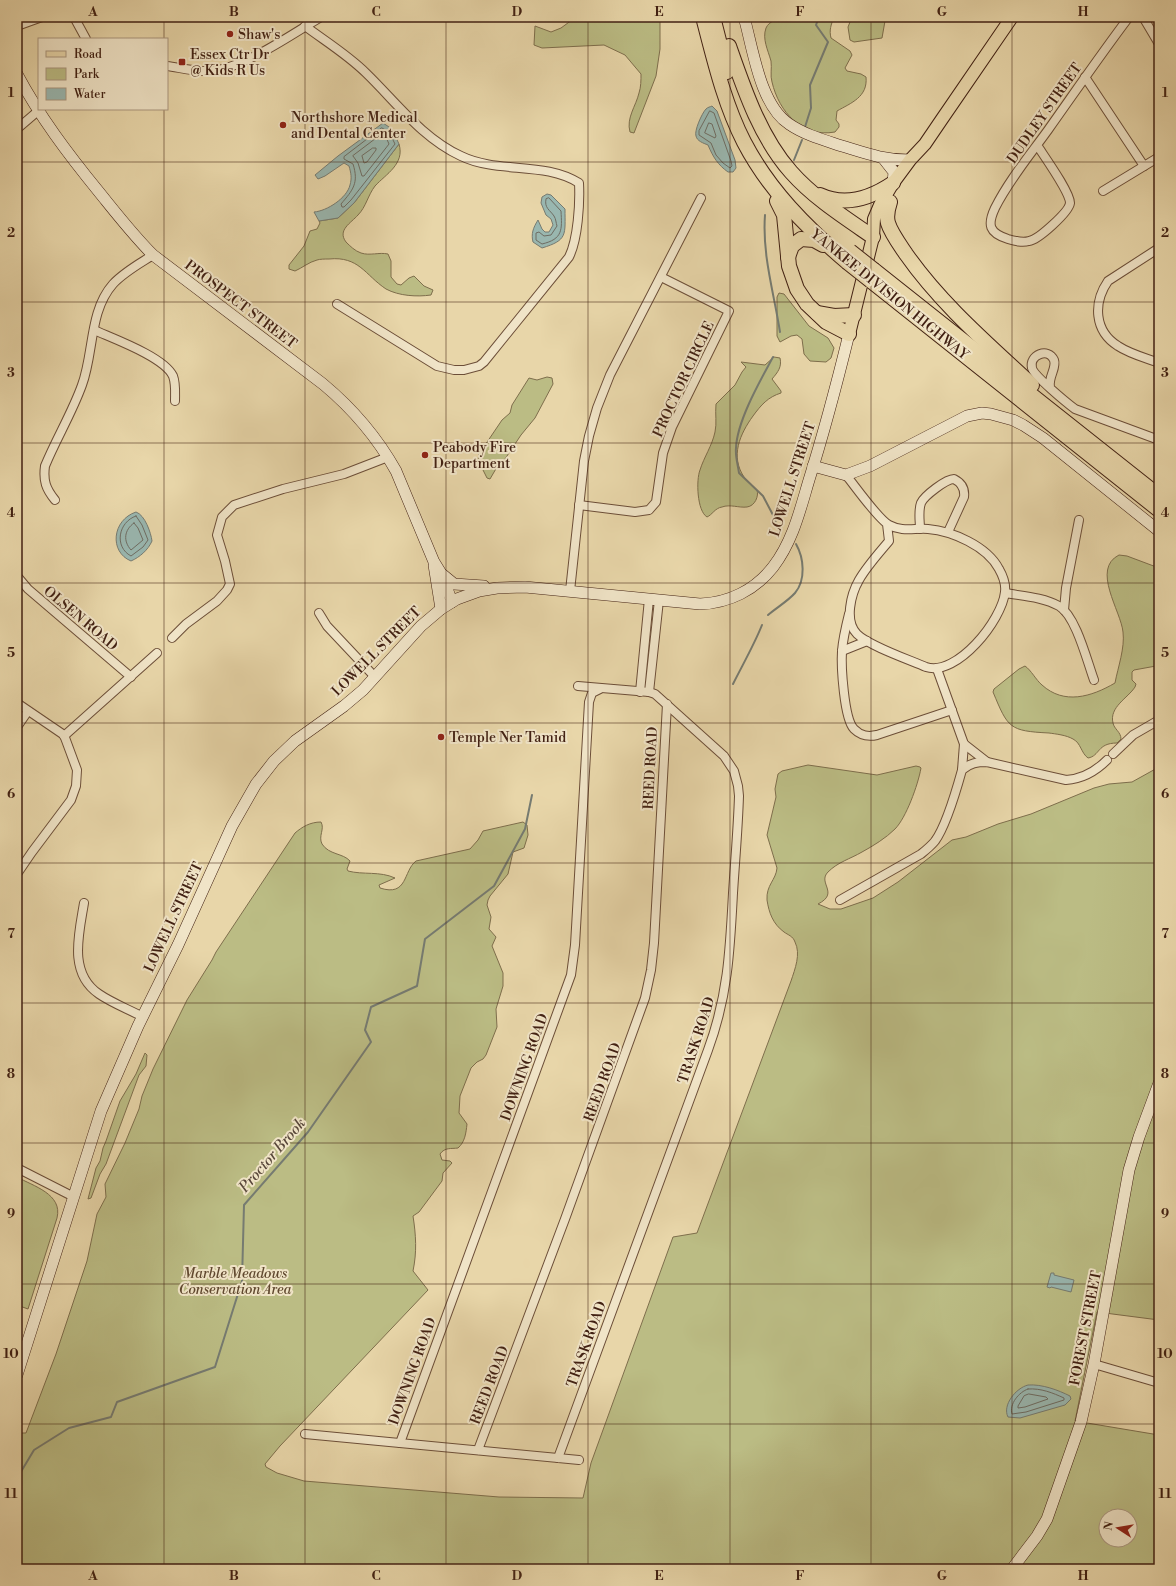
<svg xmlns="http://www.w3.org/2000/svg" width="1176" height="1586" font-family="'Libre Bodoni',serif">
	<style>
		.green { fill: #bbbc84; stroke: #7e6e4c; fill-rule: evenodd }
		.water { fill: #99b7b0; stroke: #767b71 }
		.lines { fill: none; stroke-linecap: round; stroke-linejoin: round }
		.shore { stroke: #6e6c62; stroke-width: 1 }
		.stream { stroke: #767b71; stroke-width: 2 }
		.street-casing { stroke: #6c4e38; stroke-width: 10 }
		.secondary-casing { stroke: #422113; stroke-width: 12 }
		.primary-casing { stroke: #422113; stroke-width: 14 }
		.highway-casing { stroke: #422113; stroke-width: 16 }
		.street { stroke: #f0e4c7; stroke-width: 8 }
		.secondary { stroke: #f0e4c7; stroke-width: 11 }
		.primary { stroke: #e8d6a9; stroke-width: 12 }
		.highway { stroke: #e8d6a9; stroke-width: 14 }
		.highway-bridge-casing { stroke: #422113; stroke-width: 16; stroke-linecap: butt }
		.highway-bridge { stroke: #e8d6a9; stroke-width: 14 }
		.grid { fill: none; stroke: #422113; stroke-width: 1; stroke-opacity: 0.55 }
		.poi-dot { fill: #8f2418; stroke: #f0e4c7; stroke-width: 1.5 }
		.labels { text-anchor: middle; stroke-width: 4; stroke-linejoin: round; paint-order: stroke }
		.poi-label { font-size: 14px; fill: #422113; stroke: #f0e4c7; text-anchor: start }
		.street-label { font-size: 14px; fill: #422113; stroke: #f0e4c7 }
		.park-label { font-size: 14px; font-style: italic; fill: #60482f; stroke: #f0e4c7 }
		.water-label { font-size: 15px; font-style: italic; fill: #58463a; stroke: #f0e4c7 }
		.neatline { fill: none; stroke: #422113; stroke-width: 1.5 }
		.grid-label { font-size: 13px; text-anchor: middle; font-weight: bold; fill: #422113 }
	</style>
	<rect width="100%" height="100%" fill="#e8d6a9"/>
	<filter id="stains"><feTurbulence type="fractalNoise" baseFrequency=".005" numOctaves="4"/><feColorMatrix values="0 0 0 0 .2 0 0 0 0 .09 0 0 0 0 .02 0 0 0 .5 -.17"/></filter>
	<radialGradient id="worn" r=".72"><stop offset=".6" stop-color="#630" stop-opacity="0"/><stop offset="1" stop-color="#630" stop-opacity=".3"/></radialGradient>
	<g class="green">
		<path d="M576,17H660V49L656,76L634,133L630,132C626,118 636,106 639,93C641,87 641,80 641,74L625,55L604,45L542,48L534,45L535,26L551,32L561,28Z"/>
		<path d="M784,17H834C831,25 829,30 831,38L850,51L852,55L845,68L847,71L861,74L866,77C868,97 851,103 837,111L836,120L839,124V127L835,132C802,138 779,112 772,82C770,76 772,68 771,61C768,50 762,39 766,28C769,21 778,19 784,17Z"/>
		<polygon points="852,17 885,17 885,21 882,38 854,42 850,40 848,27"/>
		<path d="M399,144C405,164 386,174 375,186C368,195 366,207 358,215C351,223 337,230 346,242C350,246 355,251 361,253C370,256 379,252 388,254L391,261V277L397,284L401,285L409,278L414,276L424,286L433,290L431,295C417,297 399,296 386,289C365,275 359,256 329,259C325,259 320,259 317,260C309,262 302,268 295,271L289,269V265L304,246L310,231L317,229L320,223L319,221L338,218L354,203Z"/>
		<polygon points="779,293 784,294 809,326 828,338 834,348 831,358 826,362 810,361 804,354 802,339 797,335 791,336 780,342 777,336 777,297"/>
		<path d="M774,357L780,358C782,367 778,372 772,379L781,391V393C768,397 761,405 753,416C740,434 730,456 744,477C747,482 753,486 757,490C759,496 755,506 747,507C739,508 730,504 722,507C715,508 712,515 707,517C697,511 696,480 700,470C704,457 712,446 715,432C717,423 715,414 716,404L735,385L742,372L746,367L741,362L765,365Z"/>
		<polygon points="547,377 552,378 553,384 535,418 521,435 503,462 497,467 490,479 487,478 478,460 479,454 502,420 510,413 512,405 529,378 537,380"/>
		<path d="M1119,555L1127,556L1159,568V661L1156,666L1134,670L1132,672V680L1136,684L1135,687C1128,698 1109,707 1113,723C1114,729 1121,732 1121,739L1117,743C1097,743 1100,756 1088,758C1081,753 1081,743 1073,739C1066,735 1056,734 1049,733C1009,731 1008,728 993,692L994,689L1019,669L1025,666C1031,670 1036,680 1042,685C1064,705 1091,697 1115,683C1118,667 1125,648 1123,632C1121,611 1091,569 1119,555Z"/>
		<path d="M808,765L877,775L916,766L920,767L921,768C918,785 906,818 895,829C886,838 873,846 862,852C850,859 838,862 828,872C817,883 840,893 818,904L830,909H841L873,898L898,882L952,840L966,837L998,824L1031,814L1094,788L1109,784L1132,782L1159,767V1320L1097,1312L1075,1421L1159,1435V1569H17V1447L22,1433H26L56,1354L87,1261L97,1214L106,1197L105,1184L125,1143L139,1109L142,1096L153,1069L187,1000L212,960L216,952L295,833C302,827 310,822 321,822C325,829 318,836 322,844C329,855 343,853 350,861L347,869L348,871C363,875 380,871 395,878L379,885L380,888C408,897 403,871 416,861L470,849L478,840L483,831L523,822L527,825L528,835L524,848L513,852L508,874L490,896L488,900L487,905L491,917L489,929L496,937L492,946L503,973V986L496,1009L497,1027L486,1055L483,1059L477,1062L471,1068L460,1096L459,1113L467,1124C466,1133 465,1142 458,1148C451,1149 445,1147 440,1154L442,1160L450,1161L452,1163L443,1173L442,1181L419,1212L413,1216C416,1235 417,1252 413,1271L428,1290L280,1446L265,1464L266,1467L277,1473L304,1481L499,1497L583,1498L591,1463L673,1237L697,1233L791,981C795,969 801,954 795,942C793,936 788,935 784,932C773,924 769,913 767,900C766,885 776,880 777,868L767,835L776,797L775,789L778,774L782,771ZM1106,1516H1130V1540H1106Z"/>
		<polygon points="145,1053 147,1055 146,1066 139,1075 106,1164 100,1174 91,1198 88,1199 96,1168 100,1161 103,1148 106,1141 120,1101 136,1074"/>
		<path d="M17,1177C33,1186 63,1194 57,1218L28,1309L17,1305Z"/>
	</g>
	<g class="water">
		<path d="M712,106L717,111L735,160L736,168L733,172H728C718,165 713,157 708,145C703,143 697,141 696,136C694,131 702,113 706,109C708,107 710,107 712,106Z"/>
		<path d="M383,123L392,129L399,144L354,203L338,218L319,221L314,212C327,211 347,198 350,185C352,178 351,173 349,166L344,163L325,176L318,179L315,175L338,156Z"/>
		<path d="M547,194L551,195L565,209C565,235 568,240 542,248L533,242C531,234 533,228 538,220L542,229L545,232H549L553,225L551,219L546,215L541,203L542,197Z"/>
		<path d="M136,512C145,515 151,533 152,541C148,550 140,557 131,561C109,552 112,520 136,512Z"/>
		<polygon points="1051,1273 1054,1273 1054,1275 1074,1280 1071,1292 1051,1287 1050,1288 1047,1287"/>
		<path d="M1028,1385C1042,1384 1058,1390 1070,1396L1071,1399L1065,1405L1020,1418L1008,1417C1002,1405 1016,1388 1028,1385Z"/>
	</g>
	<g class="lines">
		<g class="shore">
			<polygon points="710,111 714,113 731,161 732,166 730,168 723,163 716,155 711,143 699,135 699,131"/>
			<polygon points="709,123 712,124 716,136 715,138 705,133"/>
			<path d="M382,128L389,132L395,144L351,200L344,207H342L341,204C353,190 359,183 353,164L344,159V157Z"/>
			<polygon points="382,134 385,135 389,144 364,176 362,176 358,163 353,156"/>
			<polygon points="373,148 376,148 376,150 367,162 364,163 362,156"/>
			<path d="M549,198L561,211C562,230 563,239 542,244L536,240V233L539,232L544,236L551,235L557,226C556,223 556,219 554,216C550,210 544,208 546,199Z"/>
			<path d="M136,516L142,525L148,540L143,547L131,556C114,547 118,522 136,516Z"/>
			<path d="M134,523L138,528L143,540L131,550C123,541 124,530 134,523Z"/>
			<path d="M1028,1389C1041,1388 1053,1393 1064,1398V1400L1026,1412L1012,1414C1009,1404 1019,1392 1028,1389Z"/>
			<polygon points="1029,1394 1046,1397 1048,1399 1025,1407 1018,1408 1018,1406 1024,1396"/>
		</g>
		<g class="stream">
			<polyline points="805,127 811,108 810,85 828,42 816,25 819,17"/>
			<polyline points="794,160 802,140"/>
			<path d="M765,215C762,255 774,293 780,332"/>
			<path d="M773,357C760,381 737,421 736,448C735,456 738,465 739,473L763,496L773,515L779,531"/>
			<path d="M768,615C776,608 788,601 795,593C806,580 804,558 796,544"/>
			<path d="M733,684C743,664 754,645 762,625"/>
			<polyline points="17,1540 18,1538 19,1475 34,1450 69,1428 111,1417 117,1402 215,1367 242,1281 244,1205 308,1132 371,1042 365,1030 371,1007 417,986 425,939 494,886 525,829 532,795"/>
		</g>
		<g class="street-casing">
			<g id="street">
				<polyline points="74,17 86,39"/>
				<polyline points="1143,17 1159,44"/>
				<polyline points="17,26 42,17"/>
				<path d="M305,26C325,41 348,55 366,73C396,102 422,138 461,156C498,174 544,161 579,183C580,203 578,239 569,257L484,362L479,366L464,370H454L437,366L337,304"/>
				<path d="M167,66C181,68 196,72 210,71C243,69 292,34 321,17"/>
				<polyline points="1085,77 1144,166"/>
				<polyline points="17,129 38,111"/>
				<path d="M1037,145C1044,156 1070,192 1070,203C1069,212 1038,240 1029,241C1022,243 1015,241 1008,239C989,233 987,225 995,208C1009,180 1030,155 1048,130C1075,92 1101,54 1129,17"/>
				<polyline points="1103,191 1159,157"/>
				<path d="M1159,248L1108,281C1093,303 1094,331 1118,346C1130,354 1146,358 1159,363"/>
				<path d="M94,330C114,339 164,357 173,376C176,384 175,393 175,401"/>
				<path d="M1050,387C1048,377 1057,368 1054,360C1048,347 1029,355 1032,368C1034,376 1067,403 1075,409L1159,440"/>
				<path d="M846,475C855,486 878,519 889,525C902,532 914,528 928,529C952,531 987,546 999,569C1003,576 1006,584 1005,592C1002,620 957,677 926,667C910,660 869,646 857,634C844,621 851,594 859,580C867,566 879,553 889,541L887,524"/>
				<path d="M55,500C46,489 43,481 45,466C56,439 72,413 82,385C94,353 89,311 113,284C124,272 139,264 153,255"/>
				<polyline points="579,505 635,512 649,510 656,502 663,453 672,427 729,311 661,277"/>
				<path d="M920,529C920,521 918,511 921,503C924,496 946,479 954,479C962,483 965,489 964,497L948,532"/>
				<polyline points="17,576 28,589 131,677"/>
				<polyline points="570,591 584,461 589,436 597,408 610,375 701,198"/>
				<path d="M1005,593C1022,596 1043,597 1059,606C1076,616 1087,661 1094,680"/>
				<polyline points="1064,610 1066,588 1079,520"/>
				<polyline points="319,613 327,626 375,677"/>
				<path d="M849,614C846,626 843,638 842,651C841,666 844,719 854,729C861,736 868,737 877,735L952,710"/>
				<polyline points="172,638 186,624 217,601 227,590 230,584 225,561 217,535 222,517 234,505 283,489 344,474 388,457"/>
				<polyline points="842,651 867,641"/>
				<polyline points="937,669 964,744 987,762"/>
				<polyline points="640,692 649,599"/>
				<polyline points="649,692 659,600"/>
				<polyline points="17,703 64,735 77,770 76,786 71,800 32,852 17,874"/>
				<polyline points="17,727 28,711"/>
				<polyline points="64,736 157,653"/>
				<polyline points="1113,754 1133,735 1159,720"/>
				<polyline points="962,770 964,744"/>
				<path d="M840,900L921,854C926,850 931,846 935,841C946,826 957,788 962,770C970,763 977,762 987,762L1066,780C1082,779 1096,771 1107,760"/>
				<path d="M84,903C79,934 68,973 99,994C112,1003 128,1009 143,1017"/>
				<polyline points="17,1168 74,1197"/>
				<polyline points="1094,1364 1159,1383"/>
				<polyline points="305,1434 579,1460"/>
				<polyline points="400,1443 571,975 575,945 589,702 592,693 600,689"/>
				<polyline points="478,1450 565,1219 645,998 651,970 654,943 667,704"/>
				<path d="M558,1458L708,1050C728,996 730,950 733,893C735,861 738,828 739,796L738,786L734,771L724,756L655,694L649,692L578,686"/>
			</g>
		</g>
		<g class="secondary-casing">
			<g id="secondary">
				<path d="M744,17C753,49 760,105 789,124C805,135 824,140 842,146C868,154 884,160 910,160"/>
				<path d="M17,74C40,117 68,154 99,192C116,213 133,235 153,255L323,384C353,409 377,437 396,471L434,562L442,575L452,602"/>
				<polyline points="883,158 894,172 893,183"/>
				<polyline points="813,466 846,475 870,466 967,416 982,413 991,414 1013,420 1023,425 1043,438 1159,531"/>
				<polyline points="434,565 441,609"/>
				<polyline points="443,575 454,584 484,586"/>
				<path d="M17,1375L101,1111L138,1026L178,945L232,826L256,784L274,761L295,741L344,706L363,690L421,626L441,609L457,599L479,591L497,588L525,587L700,604C729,603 755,590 773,567C793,541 800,510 809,480C824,432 837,383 849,334"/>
				<polyline points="1012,1569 1037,1536 1047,1519 1081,1422 1094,1364 1129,1170 1139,1137 1159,1083"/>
			</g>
		</g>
		<g class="primary-casing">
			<polyline id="primary" points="849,334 873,237 874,219 880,205 893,183 910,160 925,144 942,119 1012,17"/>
		</g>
		<g class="highway-casing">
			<g id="highway">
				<path d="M703,17C714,59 724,103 744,142C769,190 806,227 847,262"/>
				<polyline points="713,17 727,72"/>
				<path d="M729,46C744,89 760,137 791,172C814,198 844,217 873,237"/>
				<path d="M820,195C846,207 871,198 893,183"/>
				<polyline points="777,201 784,215 789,266 797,289 807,304 826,322 849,334"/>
				<path d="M890,202C888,208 886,216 888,223C891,233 900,245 906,254C941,304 988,344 1032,385"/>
				<polyline points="788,257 792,246 801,239 814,240 823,245"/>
				<polyline points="874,270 1159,496"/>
				<polyline points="871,281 1159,510"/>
				<polyline points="817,313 834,316 854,315"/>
			</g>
		</g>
		<use href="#street" class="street"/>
		<use href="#secondary" class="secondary"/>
		<use href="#primary" class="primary"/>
		<use href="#highway" class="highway"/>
		<g class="highway-bridge-casing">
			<g id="highway-bridge">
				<polyline points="850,251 874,270"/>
				<polyline points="847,262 871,281"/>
			</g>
		</g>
		<use href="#highway-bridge" class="highway-bridge"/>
	</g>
	<path class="grid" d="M164,17V39M305,17V1569M446,17V1569M588,17V1569M730,17V1569M871,17V1569M1012,17V1569M164,109V1569M17,162H1159M17,302H1159M17,443H1159M17,583H1159M17,723H1159M17,863H1159M17,1003H1159M17,1143H1159M17,1284H1159M17,1424H1159"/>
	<g class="poi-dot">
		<circle cx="230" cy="34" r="4"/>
		<rect x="178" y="58" width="8" height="8" rx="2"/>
		<circle cx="283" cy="125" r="4"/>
		<circle cx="425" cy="455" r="4"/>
		<circle cx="441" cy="737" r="4"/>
	</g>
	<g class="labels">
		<g class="poi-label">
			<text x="238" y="39">Shaw's</text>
			<text x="190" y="59">Essex Ctr Dr<tspan x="190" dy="16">@ Kids R Us</tspan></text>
			<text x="291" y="122">Northshore Medical<tspan x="291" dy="16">and Dental Center</tspan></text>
			<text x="433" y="452">Peabody Fire<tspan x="433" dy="16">Department</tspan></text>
			<text x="449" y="742">Temple Ner Tamid</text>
		</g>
		<g class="street-label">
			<text transform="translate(1044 113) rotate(-55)" y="5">DUDLEY STREET</text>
			<text transform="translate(890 294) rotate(39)" y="5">YANKEE DIVISION HIGHWAY</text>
			<text transform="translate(241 304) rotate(37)" y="5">PROSPECT STREET</text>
			<text transform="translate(683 379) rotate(-65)" y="5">PROCTOR CIRCLE</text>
			<text transform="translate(792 479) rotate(-72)" y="5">LOWELL STREET</text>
			<text transform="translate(81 618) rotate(40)" y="5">OLSEN ROAD</text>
			<text transform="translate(376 651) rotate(-45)" y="5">LOWELL STREET</text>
			<text transform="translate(650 768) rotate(-87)" y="5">REED ROAD</text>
			<text transform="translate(173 917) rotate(-65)" y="5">LOWELL STREET</text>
			<text transform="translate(696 1040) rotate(-72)" y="5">TRASK ROAD</text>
			<text transform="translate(524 1067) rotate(-70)" y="5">DOWNING ROAD</text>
			<text transform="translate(602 1082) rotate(-70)" y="5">REED ROAD</text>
			<text transform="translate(1085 1328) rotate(-79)" y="5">FOREST STREET</text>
			<text transform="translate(586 1344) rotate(-70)" y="5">TRASK ROAD</text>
			<text transform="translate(412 1371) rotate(-70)" y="5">DOWNING ROAD</text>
			<text transform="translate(489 1385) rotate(-69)" y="5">REED ROAD</text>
		</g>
		<g class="park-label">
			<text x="235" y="1278">Marble Meadows<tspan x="235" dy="16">Conservation Area</tspan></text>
		</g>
		<g class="water-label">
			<text transform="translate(272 1155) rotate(-49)" y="5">Proctor Brook</text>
		</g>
	</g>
	<rect width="1176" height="1586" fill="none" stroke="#e8d6a9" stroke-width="44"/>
	<rect x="38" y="38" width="130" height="72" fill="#f0e4c7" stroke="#aa967f"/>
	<rect x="46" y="51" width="20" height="6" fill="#e8d6a9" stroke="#aa967f"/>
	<text x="74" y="58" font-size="12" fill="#422113">Road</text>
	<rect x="46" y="68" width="20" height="12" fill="#bbbc84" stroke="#aa967f"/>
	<text x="74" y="78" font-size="12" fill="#422113">Park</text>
	<rect x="46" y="88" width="20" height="12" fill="#99b7b0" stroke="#aa967f"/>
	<text x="74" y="98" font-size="12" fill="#422113">Water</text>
	<g transform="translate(1118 1528) rotate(282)"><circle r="19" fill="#f0e4c7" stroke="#aa967f"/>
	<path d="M0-3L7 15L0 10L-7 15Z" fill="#8f2418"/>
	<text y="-6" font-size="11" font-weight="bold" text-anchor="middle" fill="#422113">N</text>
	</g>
	<rect x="22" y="22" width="1132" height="1542" class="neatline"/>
	<g class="grid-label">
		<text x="93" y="16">A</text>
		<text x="234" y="16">B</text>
		<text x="376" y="16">C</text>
		<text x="517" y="16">D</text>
		<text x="659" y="16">E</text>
		<text x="800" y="16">F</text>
		<text x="942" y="16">G</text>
		<text x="1083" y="16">H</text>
		<text x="11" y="97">1</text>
		<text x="1165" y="97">1</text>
		<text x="11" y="237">2</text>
		<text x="1165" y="237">2</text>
		<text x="11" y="377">3</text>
		<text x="1165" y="377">3</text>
		<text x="11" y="517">4</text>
		<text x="1165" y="517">4</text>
		<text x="11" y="657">5</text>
		<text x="1165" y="657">5</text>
		<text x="11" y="798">6</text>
		<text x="1165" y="798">6</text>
		<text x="11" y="938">7</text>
		<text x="1165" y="938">7</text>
		<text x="11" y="1078">8</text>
		<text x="1165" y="1078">8</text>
		<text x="11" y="1218">9</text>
		<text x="1165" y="1218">9</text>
		<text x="11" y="1358">10</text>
		<text x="1165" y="1358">10</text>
		<text x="11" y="1498">11</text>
		<text x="1165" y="1498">11</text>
		<text x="93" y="1580">A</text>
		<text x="234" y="1580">B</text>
		<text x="376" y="1580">C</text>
		<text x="517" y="1580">D</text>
		<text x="659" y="1580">E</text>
		<text x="800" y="1580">F</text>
		<text x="942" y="1580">G</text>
		<text x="1083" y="1580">H</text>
	</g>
	<rect width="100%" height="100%" filter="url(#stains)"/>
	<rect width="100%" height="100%" fill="url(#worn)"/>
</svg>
